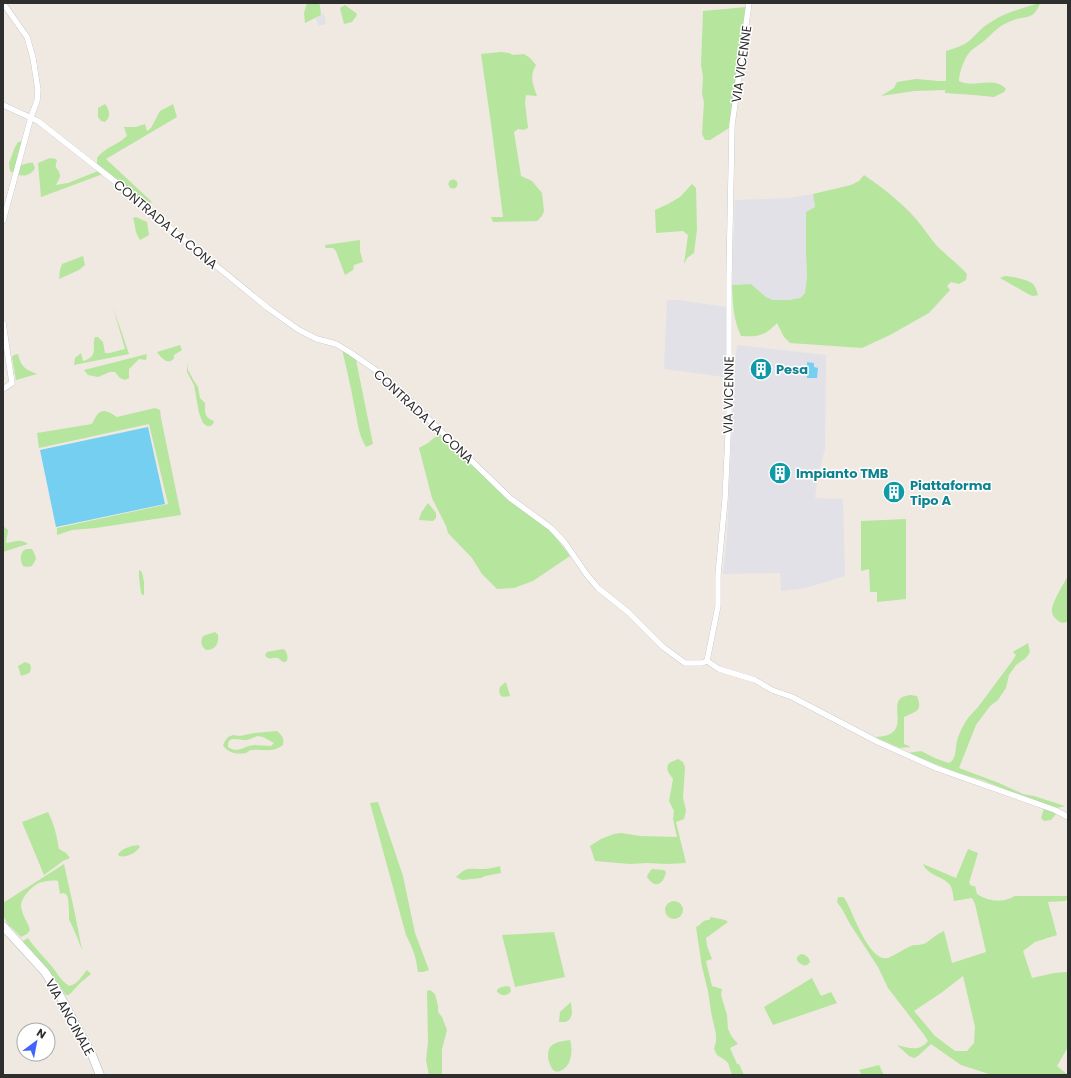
<svg xmlns="http://www.w3.org/2000/svg" width="1071" height="1078" font-family="Poppins,sans-serif">
	<style>
		.industrial { fill: #e3e1e8 }
		.green { fill: #b6e59e; fill-rule: evenodd }
		.water { fill: #75cff0 }
		.lines { fill: none; stroke-linecap: round; stroke-linejoin: round }
		.minor-casing { stroke: #b4b7c1; stroke-width: 6 }
		.secondary-casing { stroke: #b4b7c1; stroke-width: 9 }
		.minor { stroke: #fff; stroke-width: 5.5 }
		.secondary { stroke: #fff; stroke-width: 8 }
		.labels { text-anchor: middle; stroke-width: 3; stroke-linejoin: round; paint-order: stroke }
		.street-label { font-size: 13px; fill: #2e2e2e; stroke: #fff }
		.culture-label { font-size: 13px; font-weight: bold; fill: #0d838f; stroke: #fff; text-anchor: start }
	</style>
	<rect width="100%" height="100%" fill="#efe9e1"/>
	<g class="industrial">
		<polygon points="324,13 326,24 318,26 316,18"/>
		<polygon points="813,194 815,207 806,212 806,254 807,276 805,293 800,298 789,300 773,300 766,297 751,284 732,285 735,200 789,198"/>
		<polygon points="667,300 678,300 726,307 726,377 664,369"/>
		<polygon points="737,345 826,355 825,449 818,476 815,498 843,499 845,576 806,588 781,591 780,573 723,574 727,536 734,381"/>
	</g>
	<g class="green">
		<polygon points="307,3 319,3 320,6 321,15 305,23 304,13"/>
		<path d="M1038,3H1040C1034,21 1025,15 1011,21C998,26 993,33 984,41C979,45 973,48 969,53C964,59 959,73 959,81C973,89 994,75 1006,89L1004,92L994,97L974,95L945,93V90L914,91L881,96L894,88L897,82L916,79L939,81H946V51C955,48 963,46 969,41C977,34 982,27 991,22C1005,12 1022,9 1038,3Z"/>
		<polygon points="345,5 356,13 357,15 352,22 344,24 340,8"/>
		<polygon points="746,7 729,128 710,140 705,140 702,134 704,102 702,94 703,77 701,65 703,11"/>
		<path d="M501,52L509,53L513,55L524,54L530,58L536,65C529,76 533,85 537,96L526,95L525,103L528,128L524,130L518,129L514,132L521,176L532,181L542,193L544,211L542,216L537,221L493,222L491,217H503L492,131L481,54Z"/>
		<path d="M105,104C110,110 111,117 105,122L101,121L98,117V108Z"/>
		<path d="M173,104L177,117L106,159L152,202L145,204L97,164V158C105,147 118,145 127,136L124,127H136L145,124L147,131L151,128L160,111Z"/>
		<path d="M24,141L18,165C24,166 27,162 33,163L35,168C29,179 19,176 10,171L9,163L15,147L18,142Z"/>
		<path d="M50,158L56,159L57,161C53,169 59,168 60,175C60,179 57,182 56,185L68,183L98,171L103,174L41,197L38,163Z"/>
		<path d="M864,175C882,187 902,203 916,219C924,228 930,238 937,246C947,256 958,264 967,274L966,280L959,284L951,282L947,286L950,290L929,313L890,335L862,348L790,343L784,337L777,323C765,336 758,337 741,336C733,318 733,305 732,285L751,284L766,297L773,300H789L800,298L805,293L807,276L806,254V212L815,207L813,194L851,185L859,181Z"/>
		<circle cx="453" cy="184" r="4.5"/>
		<polygon points="692,184 696,188 697,229 694,253 687,258 684,264 688,235 683,231 656,233 655,210 668,204 680,197"/>
		<path d="M136,217L147,222L149,235L140,240C134,231 136,227 133,218Z"/>
		<polygon points="360,240 360,251 363,262 354,265 353,270 345,275 336,251 333,248 326,248 325,247 325,245"/>
		<polygon points="83,256 85,265 79,270 59,279 60,270 62,264"/>
		<path d="M1005,276C1013,277 1029,279 1034,285C1036,288 1037,292 1038,295L1033,296L1030,295L1000,278Z"/>
		<path d="M113,307L129,354L74,365L75,358L81,353L83,361C100,356 91,348 95,337H98L103,342L105,353C111,354 118,350 125,349Z"/>
		<path d="M180,345L182,350L174,355V358C169,366 161,358 157,352Z"/>
		<path d="M342,349L351,354L356,360L373,444L366,447C357,432 358,421 354,405C351,386 346,368 342,349Z"/>
		<path d="M18,354C21,367 25,369 37,374L16,380L12,357L14,355Z"/>
		<polygon points="147,354 146,360 139,359 129,369 129,378 125,380 120,378 115,372 110,372 98,377 88,375 84,370"/>
		<path d="M187,363L188,370L194,381L198,387L200,398L205,403C205,413 204,417 214,421C213,425 211,427 207,426L203,423L199,413L194,385L187,372Z"/>
		<path d="M155,408L160,410L161,418L181,515L96,528L72,530L57,535V528L168,504L149,424L39,448L37,433L92,424C99,408 104,408 117,417Z"/>
		<polygon points="440,433 507,499 551,531 570,556 533,581 514,588 497,589 482,574 472,558 448,533 446,526 432,498 419,448 428,443"/>
		<polygon points="428,503 436,513 436,518 433,521 419,520 421,513"/>
		<polygon points="906,519 906,599 877,602 877,592 870,592 869,569 861,571 861,521"/>
		<path d="M3,526L8,530C8,534 6,539 6,543C15,542 20,538 28,544L3,552Z"/>
		<path d="M26,549H32L35,555L36,559L32,566L27,567L23,566C20,560 20,556 23,551Z"/>
		<polygon points="139,570 142,572 144,582 144,595 143,595 141,593 139,577"/>
		<path d="M1068,576V609C1067,614 1068,618 1067,622L1062,623C1058,621 1052,617 1052,611C1051,604 1064,583 1068,576Z"/>
		<path d="M215,632L218,635C219,644 215,650 206,650C201,646 200,642 203,636Z"/>
		<path d="M1028,643L1030,652L1026,658L1016,665L1009,675L1006,688L998,700L990,706L976,725L959,768L999,783L1023,794L1034,796L1065,806L1057,808L1045,804L1022,796L982,780L958,773L908,753L921,751L937,759L949,763C957,759 955,748 957,741C959,733 964,724 968,718C971,714 975,711 978,707L1013,660L1016,655L1013,652C1018,648 1023,647 1028,643Z"/>
		<path d="M283,649L285,650C287,654 289,658 286,662H283L278,658C273,657 268,661 265,655L267,652Z"/>
		<path d="M25,662L30,664C33,673 28,674 21,676L18,666Z"/>
		<path d="M506,682L510,696L504,697L501,696C497,689 500,686 506,682Z"/>
		<path d="M910,695L917,696C923,712 916,711 904,717V744L911,747L900,748L875,737C913,736 889,707 901,698C903,696 907,696 910,695Z"/>
		<path d="M277,731C283,736 284,739 283,745C273,753 263,749 252,750C246,751 251,751 246,753C237,755 228,753 223,745L225,741L228,737L233,735L240,736L254,733ZM257,736L263,737L274,743L271,746C265,746 260,745 254,745C243,746 238,754 228,747C227,734 240,741 247,740C250,739 254,738 257,736Z"/>
		<path d="M678,759L683,762L685,767L683,798L686,810L685,815L684,819L676,822L686,863L667,864L646,863L630,864L595,861L590,846L601,839L614,834L621,833L640,836L677,837L673,819L674,811L669,801L673,779C669,773 665,770 669,763Z"/>
		<path d="M378,802L403,876L415,933L429,970L423,972H418C416,956 413,949 406,935L370,803Z"/>
		<polygon points="1044,808 1056,814 1051,820 1044,821 1041,818"/>
		<path d="M48,812C54,824 57,836 59,849L66,853L70,858L63,861L44,875L22,822Z"/>
		<path d="M138,845L140,847C136,853 126,858 119,856L118,854C123,848 130,846 138,845Z"/>
		<path d="M968,849L978,853L969,883L972,886H975L977,894C989,902 1003,903 1015,896H1068V898L1065,901L1048,902L1057,935L1035,942L1023,951L1032,978L1054,973L1068,972V1047L1057,1066L1068,1075H992L961,1065L931,1044L918,1056L914,1058L909,1056L897,1045C909,1048 919,1052 928,1041L925,1036L888,988L878,967L850,924L842,909L837,902L838,897H843L845,899C853,912 869,963 888,958C896,955 903,949 911,946C916,944 919,946 926,943C931,939 939,933 944,931L952,963L986,952L975,904L972,898L954,901C953,896 953,890 950,885C943,876 928,876 923,864L956,878ZM963,976L975,1027L974,1043L967,1051H955L935,1036L914,1011L941,993Z"/>
		<path d="M64,864L75,914L82,950L77,937L69,919V911L68,898L66,894L63,893L60,894L58,881C52,880 45,881 39,883C31,887 22,897 21,905C21,914 28,922 30,930L27,934L21,937L7,923L3,915V903Z"/>
		<path d="M500,866L501,873L485,876L481,878L462,880L456,877C467,866 469,869 483,869C489,869 495,867 500,866Z"/>
		<path d="M652,869L664,870L666,872C663,885 655,889 647,877L648,874Z"/>
		<circle cx="674" cy="910" r="9"/>
		<path d="M711,917L725,920L728,922L706,938L707,946L712,959L706,961L712,986L722,989L721,995L727,1015L728,1029L732,1037L738,1044L730,1048L737,1064H739L744,1075H732L728,1063L725,1060L717,1055L714,1049L716,1041V1034L711,1012L708,991L702,967L696,927C701,925 703,919 709,920Z"/>
		<polygon points="554,932 565,977 515,987 502,935"/>
		<path d="M28,938C34,947 41,954 48,962C56,970 59,979 69,986C78,984 81,977 87,970L91,974L80,983L71,993L68,995H66L49,971L23,941Z"/>
		<path d="M801,954C805,954 809,957 810,962L807,965C802,966 800,964 797,960V957Z"/>
		<polygon points="812,978 821,996 831,992 837,1003 773,1025 764,1007"/>
		<path d="M506,986L510,987L511,991C507,997 502,996 497,992V990L499,988Z"/>
		<polygon points="430,990 435,994 438,1006 438,1012 442,1017 447,1030 442,1049 442,1075 429,1075 426,1060 428,1042 427,991"/>
		<polygon points="571,1002 572,1014 570,1019 566,1022 559,1022 560,1012"/>
		<path d="M570,1040C573,1049 572,1065 562,1070C559,1072 556,1072 553,1070C551,1068 550,1064 549,1062C545,1044 555,1042 570,1040Z"/>
		<polygon points="879,1065 884,1075 862,1075 859,1070"/>
	</g>
	<g class="water">
		<polygon points="807,362 814,363 814,367 818,368 817,378 807,378"/>
		<polygon points="148,427 165,504 56,527 40,450"/>
	</g>
	<g class="lines">
		<g class="minor-casing">
			<g id="minor">
				<polyline points="3,105 38,121 122,187 160,220 268,308 299,330 317,339 336,344 351,353 384,376 510,498 551,528 565,543 587,575 598,588 628,612 663,647 685,663 702,663 707,661"/>
				<polyline points="3,221 31,117 37,101 38,90 33,58 27,37 3,3"/>
				<polyline points="3,323 12,383 3,389"/>
				<polyline points="707,661 718,606 718,575 725,500 729,413 729,278 732,125 749,3"/>
				<polyline points="707,661 719,669 755,680 772,690 792,697 878,742 936,768 1055,810 1068,817"/>
			</g>
		</g>
		<g class="secondary-casing">
			<polyline id="secondary" points="3,926 45,972 59,994 92,1055 100,1075"/>
		</g>
		<use href="#minor" class="minor"/>
		<use href="#secondary" class="secondary"/>
	</g>
	<defs>
		<g id="building-disc" transform="scale(1.15)"><circle r="9.5" fill="#0f9aa8" stroke="#fff"/><path d="M-4-6H4V6H1V3H-1V6H-4ZM-2.5-4.3h1.7v1.8h-1.7ZM.8-4.3h1.7v1.8H.8ZM-2.5-1h1.7V.8h-1.7ZM.8-1h1.7V.8H.8Z" fill="#fff"/></g>
	</defs>
	<g fill-rule="evenodd">
		<use href="#building-disc" x="761" y="369"/>
		<use href="#building-disc" x="780" y="473"/>
		<use href="#building-disc" x="894" y="492"/>
	</g>
	<g class="labels">
		<g class="street-label">
			<text transform="translate(741 64) rotate(-82)" y="5">VIA VICENNE</text>
			<text transform="translate(166 224) rotate(40)" y="5">CONTRADA LA CONA</text>
			<text transform="translate(728 395) rotate(-89)" y="5">VIA VICENNE</text>
			<text transform="translate(424 416) rotate(43)" y="5">CONTRADA LA CONA</text>
			<text transform="translate(70 1017) rotate(61)" y="5">VIA ANCINALE</text>
		</g>
		<g class="culture-label">
			<text x="776" y="374">Pesa</text>
			<text x="796" y="478">Impianto TMB</text>
			<text x="910" y="490">Piattaforma<tspan x="910" dy="15">Tipo A</tspan></text>
		</g>
	</g>
	<rect width="1071" height="1078" fill="none" stroke="#2e2e2e" stroke-width="8"/>
	<g transform="translate(36 1042) rotate(32)"><circle r="19" fill="#ffffff" stroke="#ababab"/>
	<path d="M0-3L7 15L0 10L-7 15Z" fill="#4264fb"/>
	<text y="-6" font-size="11" font-weight="bold" text-anchor="middle" fill="#2e2e2e">N</text>
	</g>
</svg>
